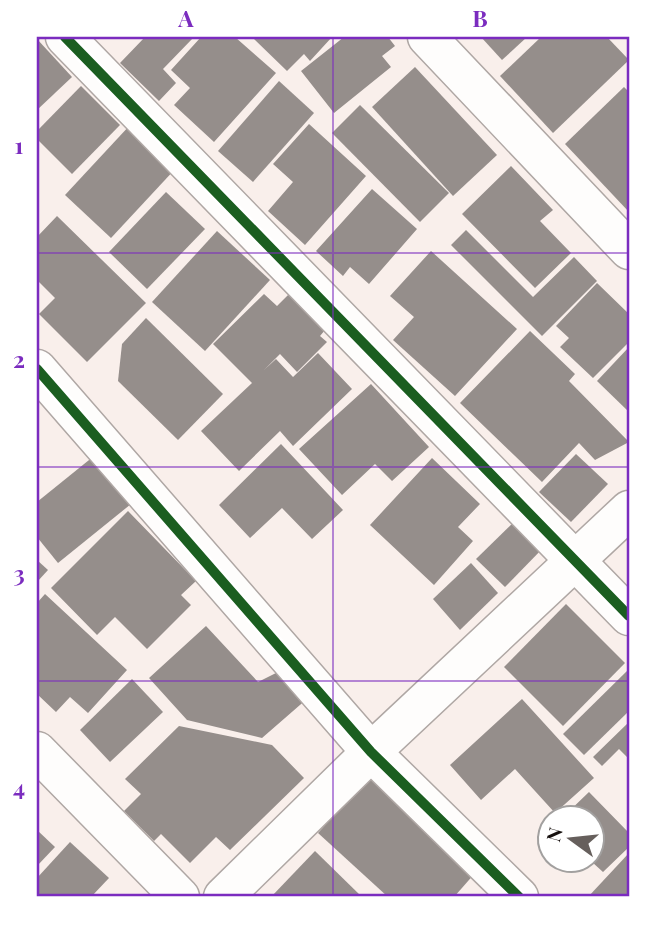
<svg xmlns="http://www.w3.org/2000/svg" width="666" height="934" font-family="'Playfair Display',serif">
	<style>
		.building { fill: #958e8b }
		.lines { fill: none; stroke-linecap: round; stroke-linejoin: round }
		.minor-casing { stroke: #afa7a4; stroke-width: 41 }
		.minor { stroke: #fefdfc; stroke-width: 38 }
		.cycleway-casing { stroke: #fff; stroke-width: 15 }
		.cycleway { stroke: #1b5e20; stroke-width: 10 }
		.grid { fill: none; stroke: #7b2cbf; stroke-width: 2; stroke-opacity: 0.55 }
		.neatline { fill: none; stroke: #7b2cbf; stroke-width: 2.5 }
		.grid-label { font-size: 23px; text-anchor: middle; font-weight: bold; fill: #7b2cbf }
	</style>
	<rect width="100%" height="100%" fill="#f9efeb"/>
	<g class="building">
		<polygon points="145,37 194,37 163,69 176,83 159,101 120,63"/>
		<polygon points="201,37 235,37 276,73 214,142 174,105 190,88 171,70"/>
		<polygon points="252,37 332,37 310,61 304,54 287,71"/>
		<polygon points="344,37 388,37 395,46 382,56 391,67 334,113 301,71"/>
		<polygon points="481,37 527,37 502,60"/>
		<polygon points="541,37 607,37 629,60 553,133 500,76"/>
		<polygon points="37,39 72,77 37,110"/>
		<polygon points="415,67 497,155 453,196 372,107"/>
		<polygon points="279,81 314,113 253,182 218,151"/>
		<polygon points="81,86 120,125 72,174 37,139 37,131"/>
		<polygon points="624,87 629,92 629,212 565,144"/>
		<polygon points="360,105 449,193 420,222 332,133"/>
		<polygon points="131,124 177,167 111,238 65,195"/>
		<polygon points="309,124 366,176 305,245 268,211 293,182 273,164"/>
		<polygon points="511,166 553,210 540,221 571,253 535,288 462,214"/>
		<polygon points="372,189 417,229 369,284 350,267 343,276 316,251"/>
		<polygon points="166,192 205,229 147,289 109,252"/>
		<polygon points="57,216 146,303 87,362 39,314 55,298 37,280 37,237"/>
		<polygon points="466,230 533,297 574,257 597,281 542,336 451,245"/>
		<polygon points="217,231 270,280 205,351 152,302"/>
		<polygon points="431,251 517,329 455,396 393,340 414,317 390,296"/>
		<polygon points="597,283 629,314 629,342 593,378 560,347 569,338 556,326"/>
		<polygon points="264,294 277,306 289,294 325,330 320,336 327,342 297,372 280,354 264,370 276,359 293,377 318,353 352,389 293,446 280,431 239,471 201,431 252,383 213,344"/>
		<polygon points="146,318 223,394 178,440 118,381 122,344"/>
		<polygon points="530,331 575,374 569,381 629,442 595,460 579,443 542,482 460,403"/>
		<polygon points="629,347 629,412 597,381"/>
		<polygon points="371,384 429,447 392,481 375,464 342,495 299,449"/>
		<polygon points="281,444 343,510 312,539 282,508 250,538 219,505"/>
		<polygon points="576,454 608,484 571,522 539,492"/>
		<polygon points="94,456 131,504 58,563 37,537 37,502"/>
		<polygon points="432,458 480,504 458,527 473,541 434,585 370,525"/>
		<polygon points="128,511 196,581 181,595 191,605 147,649 115,617 97,635 51,588"/>
		<polygon points="518,518 546,545 505,587 476,559"/>
		<polygon points="37,560 48,570 37,582"/>
		<polygon points="471,563 498,593 460,630 433,599"/>
		<polygon points="45,594 127,670 88,713 70,697 56,712 37,694 37,603"/>
		<polygon points="566,604 625,663 563,726 504,667"/>
		<polygon points="206,626 258,682 282,670 308,698 262,738 187,720 149,678"/>
		<polygon points="629,669 629,711 584,755 563,734"/>
		<polygon points="132,679 163,712 110,762 80,730"/>
		<polygon points="522,699 594,778 555,813 515,769 481,800 450,765"/>
		<polygon points="629,722 629,759 619,749 602,766 593,757"/>
		<polygon points="179,726 272,745 304,778 230,850 216,837 190,863 161,834 154,841 124,811 141,794 125,779"/>
		<polygon points="370,775 476,872 454,897 388,897 318,833"/>
		<polygon points="589,792 629,833 629,847 603,872 592,862 592,818 562,818"/>
		<polygon points="37,830 55,847 37,866"/>
		<polygon points="70,842 109,878 91,897 37,897 37,878"/>
		<polygon points="315,851 362,897 271,897"/>
		<polygon points="629,853 629,897 588,897"/>
		<polygon points="558,860 582,860 570,872"/>
	</g>
	<g class="lines">
		<g class="minor-casing">
			<g id="minor">
				<polyline points="65,37 629,616"/>
				<polyline points="427,37 629,250"/>
				<polyline points="37,369 371,752 519,897"/>
				<polyline points="37,751 180,897"/>
				<polyline points="223,897 371,752 629,510"/>
			</g>
		</g>
		<use href="#minor" class="minor"/>
		<g class="cycleway-casing">
			<g id="cycleway">
				<polyline points="65,37 629,616"/>
				<polyline points="37,369 371,752 519,897"/>
			</g>
		</g>
		<use href="#cycleway" class="cycleway"/>
	</g>
	<path class="grid" d="M333,37V897M37,253H629M37,467H629M37,681H629"/>
	<rect width="666" height="934" fill="none" stroke="#ffffff" stroke-width="77"/>
	<g transform="translate(571 839) rotate(285)"><circle r="33" fill="#ffffff" stroke="#a2a09f" stroke-width="2"/>
	<path d="M0-5L12 26L0 18L-12 26Z" fill="#665f5c"/>
	<text y="-10" font-size="19" font-weight="bold" text-anchor="middle" fill="#17110f">N</text>
	</g>
	<rect x="38" y="38" width="590" height="857" class="neatline"/>
	<g class="grid-label">
		<text x="186" y="27">A</text>
		<text x="480" y="27">B</text>
		<text x="19" y="154">1</text>
		<text x="19" y="368">2</text>
		<text x="19" y="582">3</text>
		<text x="19" y="796">4</text>
	</g>
</svg>
